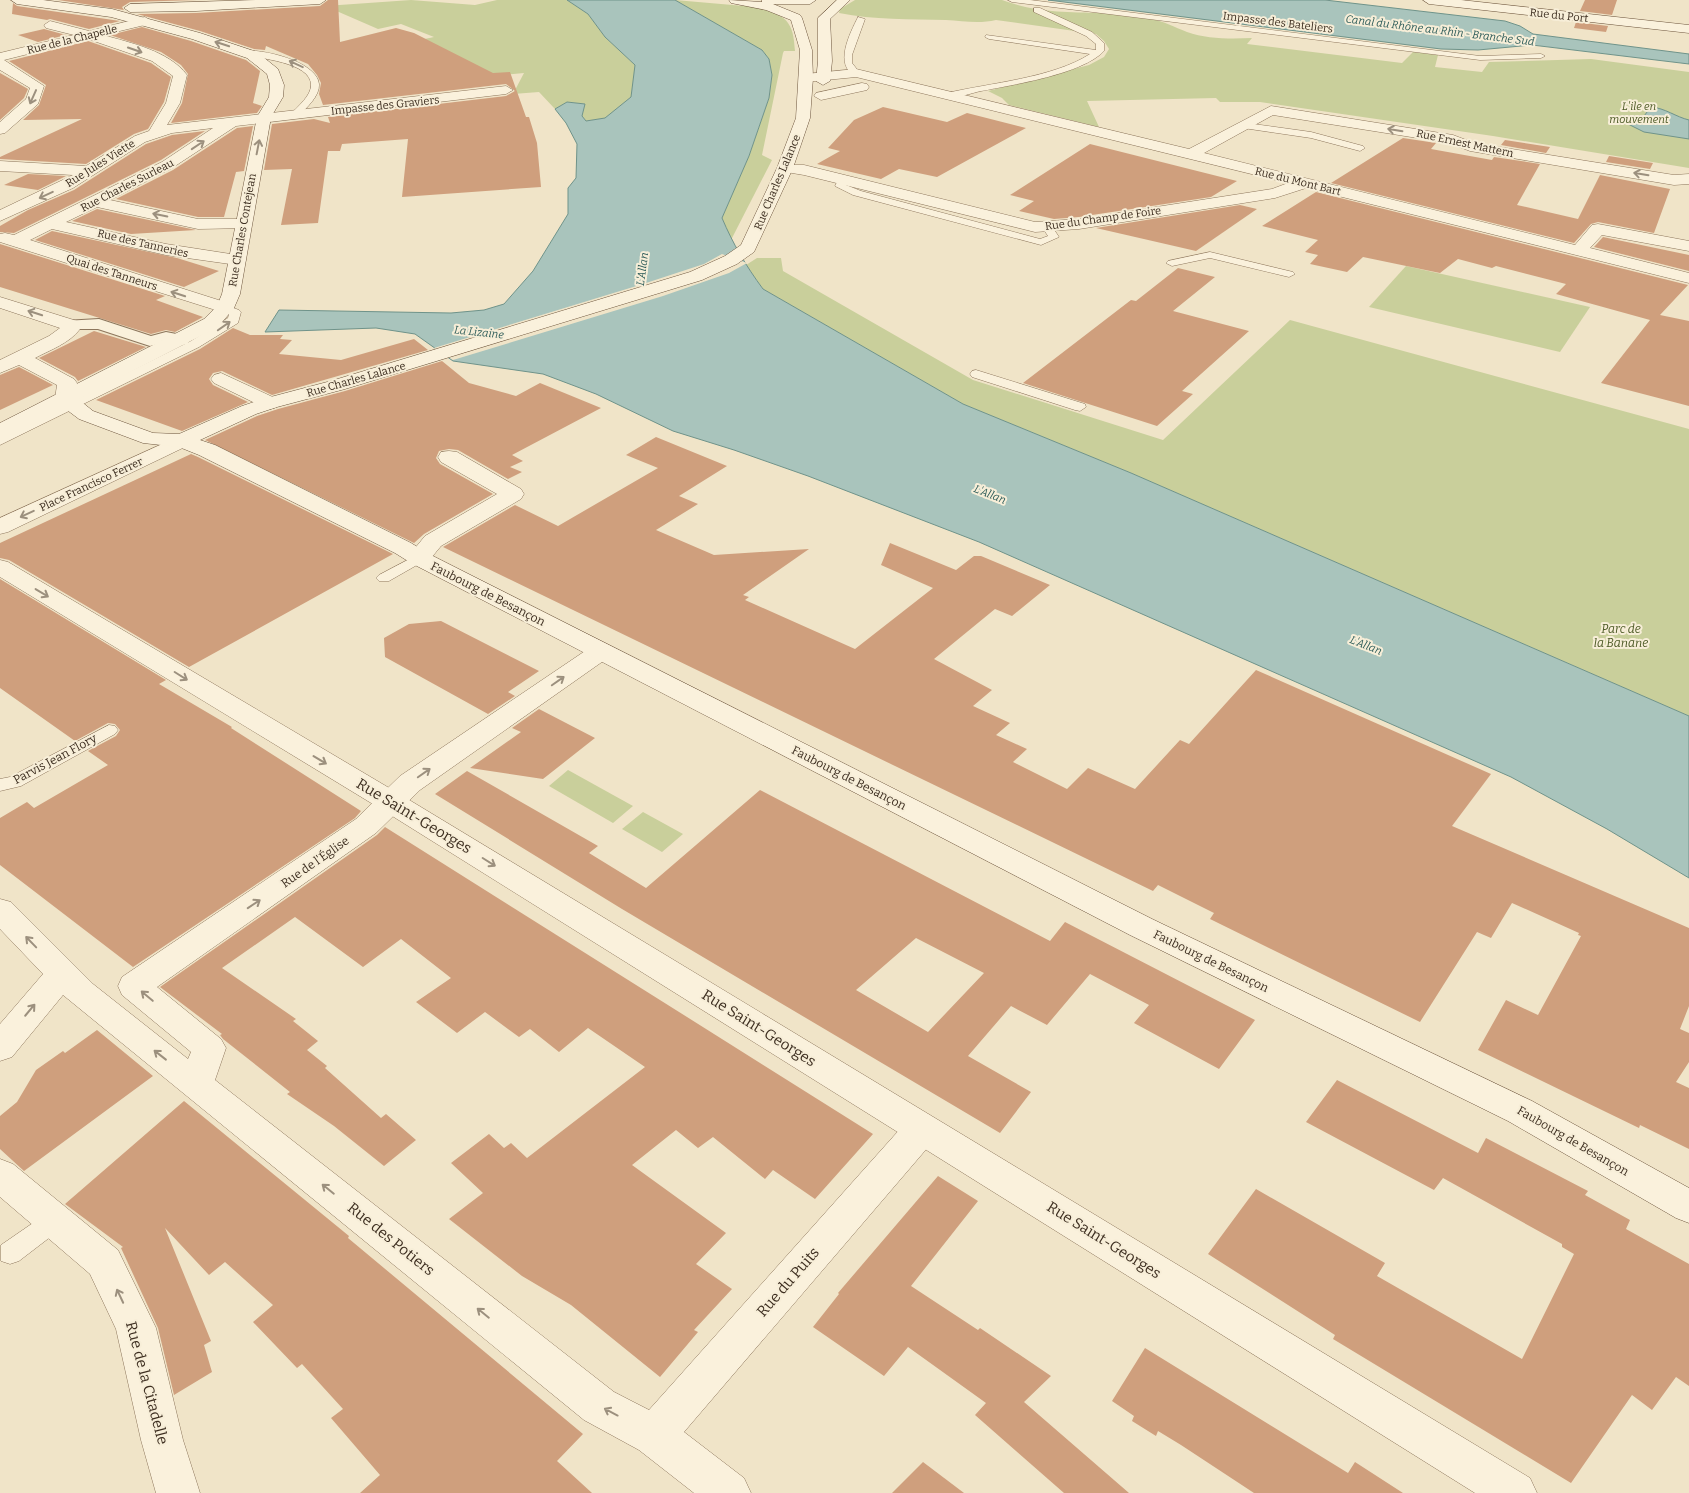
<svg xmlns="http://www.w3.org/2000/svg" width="1689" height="1493" font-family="Bitter,serif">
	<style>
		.green { fill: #c9cf9b }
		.water { fill: #a9c4bc; stroke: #6f938a }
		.pier { fill: #f0e4c8 }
		.building { fill: #cf9f7d; fill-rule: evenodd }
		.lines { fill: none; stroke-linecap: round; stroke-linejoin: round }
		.service-casing { stroke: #8d765c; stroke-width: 1 }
		.pedestrian-casing { stroke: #8d765c; stroke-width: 2 }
		.minor-casing { stroke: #8d765c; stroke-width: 1 }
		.tertiary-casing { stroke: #8d765c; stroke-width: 1 }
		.secondary-casing { stroke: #6f573f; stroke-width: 1 }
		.service { fill: #faf1dc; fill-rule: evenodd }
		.pedestrian { fill: #faf1dc; fill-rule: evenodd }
		.minor { fill: #faf1dc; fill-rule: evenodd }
		.tertiary { fill: #faf1dc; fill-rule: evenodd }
		.secondary { fill: #faf1dc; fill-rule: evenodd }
		.oneway { stroke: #9c907e }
		.labels { text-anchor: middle; stroke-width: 4; stroke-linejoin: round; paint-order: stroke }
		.far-street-label { font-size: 11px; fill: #3d2e20; stroke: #f7eed8 }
		.far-water-label { font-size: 11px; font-style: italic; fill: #2f5d5a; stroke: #f7eed8 }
		.far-park-label { font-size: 11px; font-style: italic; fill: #4d5a26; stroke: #f7eed8 }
		.street-label { font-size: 12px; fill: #3d2e20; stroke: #f7eed8 }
		.park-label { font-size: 12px; font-style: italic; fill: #4d5a26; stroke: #f7eed8 }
		.near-street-label { font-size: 15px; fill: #3d2e20; stroke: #f7eed8 }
	</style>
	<rect width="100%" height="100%" fill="#f0e4c8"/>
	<g class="green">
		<polygon points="411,0 475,5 497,0 567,0 588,14 605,37 635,65 631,97 606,118 586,121 582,116 585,104 567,102 555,109 539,92 513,94 524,73 434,81 406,43 434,37 401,24 378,29 325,6"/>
		<path d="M675,0L744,6C756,3 781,13 788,23C794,31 794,42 795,51H784L783,53L762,155L772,160L731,240L722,218L749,156L769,98L772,75L769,59L762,50Z"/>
		<path d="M855,0H1002C1038,13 1063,12 1101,13C1117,14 1134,17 1151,19C1164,21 1174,27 1187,32C1207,39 1230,39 1252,38L1247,44L1402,63L1413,52L1438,55L1435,67L1482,72L1489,62L1591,59L1689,72V168L1493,136L1260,102H1220L1216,98L1087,101L1099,127L1009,105L1002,98L988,91L1089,65L1104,57L1109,49L1104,41L1096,34L996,20C979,24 963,21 946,20C910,19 874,20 839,13L840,9Z"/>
		<polygon points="757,258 781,258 783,271 973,380 1163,440 1290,320 1689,429 1689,716 1131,473 963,404 763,289 746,265"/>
		<polygon points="1406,266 1590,307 1560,352 1369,307"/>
		<polygon points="568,770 633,806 613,823 549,786"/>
		<polygon points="643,812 683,834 662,852 622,829"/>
	</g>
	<g class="water">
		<path d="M567,0H675L762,50L769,59L772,75L769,98L749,156L722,218C733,244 746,266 763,289L963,404L1131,473L1689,716V878L1607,829L1511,777L979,542L808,476L734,450L673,431L596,394L543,374L453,361L415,334L376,328L265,332L279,310L451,313L484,310L504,304L533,271L568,214V188L576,178L577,144L566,123L555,109L567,102L585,104L582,116L586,121L605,118L631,97L635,65L605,37L588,14Z"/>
		<polygon points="1048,0 1325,0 1505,21 1520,26 1533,34 1689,54 1689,64 1532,45 1478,50 1441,49"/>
		<path d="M1651,107C1665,108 1676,117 1689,120V139L1644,132L1624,122L1623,116H1644Z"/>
	</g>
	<polygon class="pier" points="722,254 747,263 729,273 663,296 453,360 434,348 643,284 704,264"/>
	<g class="building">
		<polygon points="58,0 197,0 130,2 122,7 124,10"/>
		<polygon points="328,0 338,0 340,42 396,28 414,33 493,73 510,72 526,117 529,117 537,143 541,187 402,197 408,139 342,144 340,151 328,151 318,223 281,225 292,169 264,170 272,124 314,119 330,123 328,117 506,96 515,91 506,84 323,105 319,94 321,83 317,75 308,64 266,46 265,50 254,49 200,31 137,14 196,13 320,6"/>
		<polygon points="1585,0 1617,0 1612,15 1580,11"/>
		<polygon points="13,3 17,6 120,21 89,29 50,19 47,20 12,14"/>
		<polygon points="1576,22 1608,26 1606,32 1574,28"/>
		<polygon points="142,27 191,41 246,60 260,71 253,103 262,106 257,113 171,123 182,103 188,74 181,65 161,52 110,35"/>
		<polygon points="44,29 66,35 38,42 18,35"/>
		<polygon points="88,41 151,63 171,77 164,102 148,129 134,134 86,164 0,159 0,157 82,119 23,120 39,105 46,85 9,61"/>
		<polygon points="0,73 28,89 24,98 0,120"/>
		<polygon points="883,107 947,122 967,113 1026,128 937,177 899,169 881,179 817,164 840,151 828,148 854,120"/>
		<polygon points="253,126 244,171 236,172 224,217 198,217 116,199 173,170 237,128"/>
		<polygon points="205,131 161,160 14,233 0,232 0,226 28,210 74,190 146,144 172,135"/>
		<polygon points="1403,138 1436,143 1431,149 1492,160 1494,157 1540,164 1517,205 1578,219 1600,175 1670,189 1654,233 1598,222 1591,224 1574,243 1331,183"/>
		<polygon points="1505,140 1550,147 1546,153 1501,145"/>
		<polygon points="1090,144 1237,181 1211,197 1079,217 1054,219 1019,211 1034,201 1010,195"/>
		<polygon points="1609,156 1653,163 1650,169 1606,162"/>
		<polygon points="28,174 66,176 38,190 4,185"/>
		<polygon points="1316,192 1688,285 1660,315 1689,321 1689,406 1601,383 1650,320 1556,294 1566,284 1496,266 1492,268 1458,259 1440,273 1363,257 1347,272 1310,264 1318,255 1305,252 1318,240 1262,226"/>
		<polygon points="1240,205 1257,209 1196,251 1096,228"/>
		<polygon points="97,209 196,230 131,234 72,221"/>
		<polygon points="52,231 177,258 219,271 184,287 35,240"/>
		<polygon points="1603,237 1689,255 1689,271 1594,247"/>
		<polygon points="0,244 165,296 156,300 203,317 175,332 166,330 151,334 0,287"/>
		<polygon points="1178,268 1215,277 1173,311 1249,331 1182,391 1193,394 1157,426 1023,383 1131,300 1136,301"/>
		<polygon points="233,328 250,335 283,335 280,339 292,340 279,354 341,360 414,339 428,350 272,395 222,371 213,373 209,379 213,385 248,402 182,431 96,400 200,349"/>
		<polygon points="94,331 146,347 78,381 75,377 39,358"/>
		<polygon points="442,361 469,383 516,396 540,383 601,408 512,455 523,461 510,467 522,472 508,479 458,450 449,449 439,451 436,458 440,464 493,494 424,534 414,543 205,440 257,416 278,409 345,391"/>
		<polygon points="19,367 53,385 0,410 0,375"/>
		<polygon points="656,437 727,466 679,496 698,504 656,530 714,555 809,549 743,595 749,597 745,600 855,649 933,588 881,565 890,543 956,570 974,556 981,556 1050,585 1012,616 995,609 934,659 992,690 973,706 1010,723 996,735 1027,749 1013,762 1067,789 1088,768 1135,789 1180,740 1189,744 1256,670 1491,774 1452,826 1689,928 1689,1006 1680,1029 1689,1033 1689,1062 1676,1082 1689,1088 1689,1149 1640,1125 1639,1128 1478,1050 1506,1000 1538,1015 1581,936 1578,935 1579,933 1512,903 1491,938 1477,932 1420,1022 1210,919 1214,913 1158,885 1153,891 443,547 515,505 558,526 658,468 626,455"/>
		<polygon points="191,454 198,457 393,554 189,667 9,560 0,558 0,543"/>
		<polygon points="0,579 166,680 159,684 232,727 231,728 361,811 355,818 133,967 0,865 0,818 27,802 34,808 108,765 88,751 116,736 120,730 115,724 108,723 75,741 0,688"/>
		<polygon points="441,621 539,671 508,692 515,696 488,714 385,657 384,638 409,624"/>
		<polygon points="539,709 595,738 543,779 470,768 521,732 512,728"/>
		<path d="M467,771L598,846L589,853L646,888L760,790L1050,941L1065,922L1255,1020L1219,1069L1134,1023L1149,1005L1090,974L1047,1025L1011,1006L968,1056L1031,1092L1000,1133L622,909L435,794ZM916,938L984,973L928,1032L856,990Z"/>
		<polygon points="385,827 873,1134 815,1199 773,1170 765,1179 713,1137 698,1148 676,1130 632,1165 726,1233 696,1264 732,1289 694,1330 698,1332 660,1377 571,1305 522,1276 449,1219 483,1193 451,1163 489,1134 504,1148 511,1143 527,1158 645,1067 588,1028 559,1052 530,1029 519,1037 485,1012 457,1033 416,1002 451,978 401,939 363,967 295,917 222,968 296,1019 293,1021 318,1041 307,1050 327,1066 325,1068 381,1118 386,1114 416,1140 384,1166 334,1126 287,1094 290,1092 223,1039 220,1035 222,1034 160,987 377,835"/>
		<polygon points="97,1030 153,1076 24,1171 0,1149 0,1116 17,1102 36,1070 63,1051 65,1053"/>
		<polygon points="1337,1080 1478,1153 1486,1138 1588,1191 1585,1195 1630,1220 1626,1229 1689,1264 1689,1386 1676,1377 1652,1410 1632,1395 1571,1483 1333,1339 1335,1335 1208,1254 1256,1189 1385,1263 1377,1276 1522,1359 1574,1254 1562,1247 1562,1244 1443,1178 1434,1190 1306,1122"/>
		<polygon points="184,1101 349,1236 348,1238 583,1434 557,1461 592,1493 360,1493 380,1475 331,1418 343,1409 302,1364 297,1368 253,1322 273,1305 225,1262 209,1275 165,1228 211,1341 204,1345 212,1372 174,1395 158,1328 121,1248 123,1247 65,1204"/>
		<polygon points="938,1176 978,1201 911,1286 978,1330 980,1328 1051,1376 1024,1402 1129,1493 1064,1493 975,1415 986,1403 908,1347 884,1376 813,1327 839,1294 838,1293"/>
		<polygon points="1145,1348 1348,1473 1355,1462 1403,1493 1254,1493 1181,1445 1158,1431 1156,1436 1132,1421 1134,1416 1112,1401"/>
		<polygon points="923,1462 964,1493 892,1493"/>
	</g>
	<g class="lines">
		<g class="service-casing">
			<g id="service">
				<polygon points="1008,0 1030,0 1480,56 1541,54 1545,56 1541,58 1480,60 1012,2"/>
				<path d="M1034,8H1040L1092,32L1104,43V51C1083,74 1012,85 981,91C971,93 957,99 947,97V93C990,83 1053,78 1090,54L989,39L985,37L986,35L1096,50V44L1086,36L1034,12Z"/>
				<path d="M858,17L865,19L852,55V63L860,73L856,76C833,66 850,33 858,17Z"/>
				<path d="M242,51C260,48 317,61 319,84C320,96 307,107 299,116H293L291,114C298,106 311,96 311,85C311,62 258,58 242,55Z"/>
				<polygon points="1246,123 1311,132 1363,146 1365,148 1360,151 1311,138 1243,128 1241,126"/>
				<polygon points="843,177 848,180 846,185 861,191 1040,239 1048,236 1042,227 1043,225 1051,225 1059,237 1041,245 853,195 835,186 839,178"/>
				<polygon points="1210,252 1293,272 1295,274 1289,277 1210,258 1172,266 1166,263 1168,261"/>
				<polygon points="225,305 239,310 241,312 238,323 199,347 0,445 0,436 191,341 228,318 229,314 219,308"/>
				<polygon points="976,370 1085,404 1086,407 1080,411 1075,410 972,377 970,374 972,371"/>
				<polygon points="419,554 424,555 426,558 424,561 389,581 379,581 376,578 379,575"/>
				<polygon points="109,725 115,726 118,730 115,734 21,786 0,791 0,779 10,777"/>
				<polygon points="54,1211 62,1214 66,1221 62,1228 19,1261 10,1264 1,1261 1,1245 46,1214"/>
			</g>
		</g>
		<g class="pedestrian-casing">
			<polygon id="pedestrian" points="99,319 151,336 166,332 187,336 190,340 187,344 181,345 166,342 150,346 98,329 64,329 62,325 64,321"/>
		</g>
		<g class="minor-casing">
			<g id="minor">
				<path d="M145,17L151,21L149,24L103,35C131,43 169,51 187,75L180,103L167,125L506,86L513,90L506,94L236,126L172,168L110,200L198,219H243L249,220L251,224L249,228L198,229L97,207L66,222L166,244L237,255L243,256L246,260L243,264L237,265L166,255L52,229L30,240L231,304L234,308L231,312L225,313L0,242V234L5,233L14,235L162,162L213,128L172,133L145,142L73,188L0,221V210L73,175L0,171V161L86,166L135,136L149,131L166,103L173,76L152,61L88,39L4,60L44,86L38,104L5,133L0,134V122L26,99L30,88L0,70V53L74,35L46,28L44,25L50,21L89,31Z"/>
				<polygon points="856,69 1189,149 1271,106 1453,135 1474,143 1674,175 1689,174 1689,184 1674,185 1470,151 1449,143 1273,115 1204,153 1575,245 1592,225 1598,224 1689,241 1689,251 1602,235 1590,248 1689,273 1689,283 1306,188 1275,198 1079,229 1035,232 804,175 780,171 777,168 780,165 804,165 1035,222 1079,219 1272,189 1288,183 856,77 806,82 799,78 806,74"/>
				<polygon points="862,83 867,84 869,87 867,90 821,100 814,96 816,93"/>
				<path d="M0,297L77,321L80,329C70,343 50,350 35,358L74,379L77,383L75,399L72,403L65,405L58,403L55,399L57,385L19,365L0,373V360L49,336L60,328L0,308Z"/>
				<polygon points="221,373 277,399 280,403 277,407 270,409 263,407 214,383 211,379 214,375"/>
				<polygon points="182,435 189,437 193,441 189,445 8,532 0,534 0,518"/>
				<polygon points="449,451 457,452 521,489 524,494 521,499 441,546 427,563 419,565 411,563 407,558 425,536 497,494 441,462 438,457 441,452"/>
				<polygon points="600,644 609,647 613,652 609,657 420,790 376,833 157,987 221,1039 226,1048 215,1080 614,1392 649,1410 909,1119 922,1114 935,1119 940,1129 935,1139 684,1432 744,1478 751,1493 694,1493 639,1450 584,1420 63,995 12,1057 0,1061 0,1024 43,974 0,929 0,899 11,902 93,984 188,1059 191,1052 122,995 118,986 122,977 356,819 400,776 591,647"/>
				<polygon points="0,1159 13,1164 118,1250 156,1328 183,1440 200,1493 156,1493 141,1440 116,1329 90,1274 0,1197"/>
			</g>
		</g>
		<g class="tertiary-casing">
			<polygon id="tertiary" points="0,560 8,562 401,795 1530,1478 1537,1493 1475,1493 381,809 0,577"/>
		</g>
		<g class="secondary-casing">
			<g id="secondary">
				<polygon points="11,0 43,0 112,9 200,33 257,52 278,69 284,85 283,97 271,117 240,294 234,308 218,327 78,399 93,411 153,433 179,434 242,406 263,399 331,381 690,272 725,256 741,245 777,168 796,118 800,50 791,20 766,10 731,3 729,0 762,2 762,0 816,0 810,4 773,4 800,15 802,18 812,50 813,78 810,118 793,168 754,252 737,264 702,280 345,389 277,407 256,414 200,440 215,445 411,543 427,553 1152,919 1532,1101 1689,1188 1689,1223 1676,1218 1508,1121 1130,935 411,563 395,553 199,455 179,447 143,443 79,419 63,407 7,435 0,437 0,423 204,319 217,306 222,294 257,117 269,97 270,85 267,74 247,58 192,39 111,17 17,4"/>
				<polygon points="257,0 326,0 320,4 196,11 130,12 124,8 130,4"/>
				<polygon points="837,0 850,0 830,19 832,61 830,81 823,85 816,81 818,61 818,18"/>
				<polygon points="1423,0 1461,0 1689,25 1689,33 1429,4"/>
			</g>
		</g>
		<use href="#service" class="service"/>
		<use href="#pedestrian" class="pedestrian"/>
		<use href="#minor" class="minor"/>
		<use href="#tertiary" class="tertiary"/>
		<use href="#secondary" class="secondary"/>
	</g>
	<defs><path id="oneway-shaft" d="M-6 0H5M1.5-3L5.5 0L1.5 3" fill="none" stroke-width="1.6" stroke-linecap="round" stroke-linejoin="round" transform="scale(1.25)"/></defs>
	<g class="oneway">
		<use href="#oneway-shaft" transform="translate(222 44) rotate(-162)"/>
		<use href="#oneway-shaft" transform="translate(135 50) rotate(19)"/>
		<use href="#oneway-shaft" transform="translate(296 64) rotate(-155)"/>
		<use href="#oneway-shaft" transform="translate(33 97) rotate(114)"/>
		<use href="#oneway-shaft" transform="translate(1395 130) rotate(-171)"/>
		<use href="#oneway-shaft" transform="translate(198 145) rotate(-34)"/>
		<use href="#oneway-shaft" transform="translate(258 147) rotate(-79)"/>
		<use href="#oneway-shaft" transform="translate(1641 174) rotate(-171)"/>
		<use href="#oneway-shaft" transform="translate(46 195) rotate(155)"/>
		<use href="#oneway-shaft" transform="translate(160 215) rotate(-168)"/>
		<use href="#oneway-shaft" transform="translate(178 294) rotate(-162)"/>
		<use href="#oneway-shaft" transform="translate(35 313) rotate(-162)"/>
		<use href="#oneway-shaft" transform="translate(224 326) rotate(-35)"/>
		<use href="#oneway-shaft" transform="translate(27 514) rotate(155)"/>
		<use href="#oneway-shaft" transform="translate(42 593) rotate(31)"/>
		<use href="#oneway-shaft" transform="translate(181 676) rotate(32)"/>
		<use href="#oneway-shaft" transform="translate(558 681) rotate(-35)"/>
		<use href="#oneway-shaft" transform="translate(320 760) rotate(31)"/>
		<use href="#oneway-shaft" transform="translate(424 773) rotate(-35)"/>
		<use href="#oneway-shaft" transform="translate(489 862) rotate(32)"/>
		<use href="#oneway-shaft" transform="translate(254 904) rotate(-34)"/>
		<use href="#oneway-shaft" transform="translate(31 942) rotate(-134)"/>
		<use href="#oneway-shaft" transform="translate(147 996) rotate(-140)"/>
		<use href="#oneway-shaft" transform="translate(30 1010) rotate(-50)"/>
		<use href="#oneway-shaft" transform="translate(160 1055) rotate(-142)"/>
		<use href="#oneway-shaft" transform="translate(328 1189) rotate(-141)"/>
		<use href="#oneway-shaft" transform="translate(120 1296) rotate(-115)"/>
		<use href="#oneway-shaft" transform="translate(483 1313) rotate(-141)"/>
		<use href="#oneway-shaft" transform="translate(611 1412) rotate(-152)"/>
	</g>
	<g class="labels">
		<g class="far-street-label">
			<text transform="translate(1559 15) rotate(6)" y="4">Rue du Port</text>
			<text transform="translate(1278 22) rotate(7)" y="4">Impasse des Bateliers</text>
			<text transform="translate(72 39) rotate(-14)" y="4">Rue de la Chapelle</text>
			<text transform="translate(385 105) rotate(-6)" y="4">Impasse des Graviers</text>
			<text transform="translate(1465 143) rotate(12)" y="4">Rue Ernest Mattern</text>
			<text transform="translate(100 163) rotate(-32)" y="4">Rue Jules Viette</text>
			<text transform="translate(1298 181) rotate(14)" y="4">Rue du Mont Bart</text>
			<text transform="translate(777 182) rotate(-67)" y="4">Rue Charles Lalance</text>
			<text transform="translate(127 185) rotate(-27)" y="4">Rue Charles Surleau</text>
			<text transform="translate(1103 218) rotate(-8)" y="4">Rue du Champ de Foire</text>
			<text transform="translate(242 230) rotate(-80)" y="4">Rue Charles Contejean</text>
			<text transform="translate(143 243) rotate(13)" y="4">Rue des Tanneries</text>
			<text transform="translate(112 272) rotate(18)" y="4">Quai des Tanneurs</text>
			<text transform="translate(356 379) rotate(-16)" y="4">Rue Charles Lalance</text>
			<text transform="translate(91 484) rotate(-25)" y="4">Place Francisco Ferrer</text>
		</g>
		<g class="far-water-label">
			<text transform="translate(1440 30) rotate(7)" y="4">Canal du Rhône au Rhin - Branche Sud</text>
			<text transform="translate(642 269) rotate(-82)" y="4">L'Allan</text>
			<text transform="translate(479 332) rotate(6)" y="4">La Lizaine</text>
			<text transform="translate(990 494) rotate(22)" y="4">L'Allan</text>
			<text transform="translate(1366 645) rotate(22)" y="4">L'Allan</text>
		</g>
		<g class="far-park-label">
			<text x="1639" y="110">L'ile en<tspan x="1639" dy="13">mouvement</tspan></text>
		</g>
		<g class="street-label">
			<text transform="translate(488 594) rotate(27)" y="4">Faubourg de Besançon</text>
			<text transform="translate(55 759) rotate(-28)" y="4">Parvis Jean Flory</text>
			<text transform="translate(849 778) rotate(27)" y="4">Faubourg de Besançon</text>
			<text transform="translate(315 862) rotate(-35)" y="4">Rue de l'Église</text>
			<text transform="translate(1211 961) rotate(26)" y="4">Faubourg de Besançon</text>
			<text transform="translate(1573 1141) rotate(30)" y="4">Faubourg de Besançon</text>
		</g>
		<g class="park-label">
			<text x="1621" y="633">Parc de<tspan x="1621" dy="14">la Banane</tspan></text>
		</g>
		<g class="near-street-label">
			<text transform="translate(414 816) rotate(31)" y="5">Rue Saint-Georges</text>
			<text transform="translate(759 1028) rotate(32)" y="5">Rue Saint-Georges</text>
			<text transform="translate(391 1239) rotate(39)" y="5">Rue des Potiers</text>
			<text transform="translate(1104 1240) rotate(32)" y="5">Rue Saint-Georges</text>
			<text transform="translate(788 1282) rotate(-49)" y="5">Rue du Puits</text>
			<text transform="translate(147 1383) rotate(75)" y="5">Rue de la Citadelle</text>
		</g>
	</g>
</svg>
